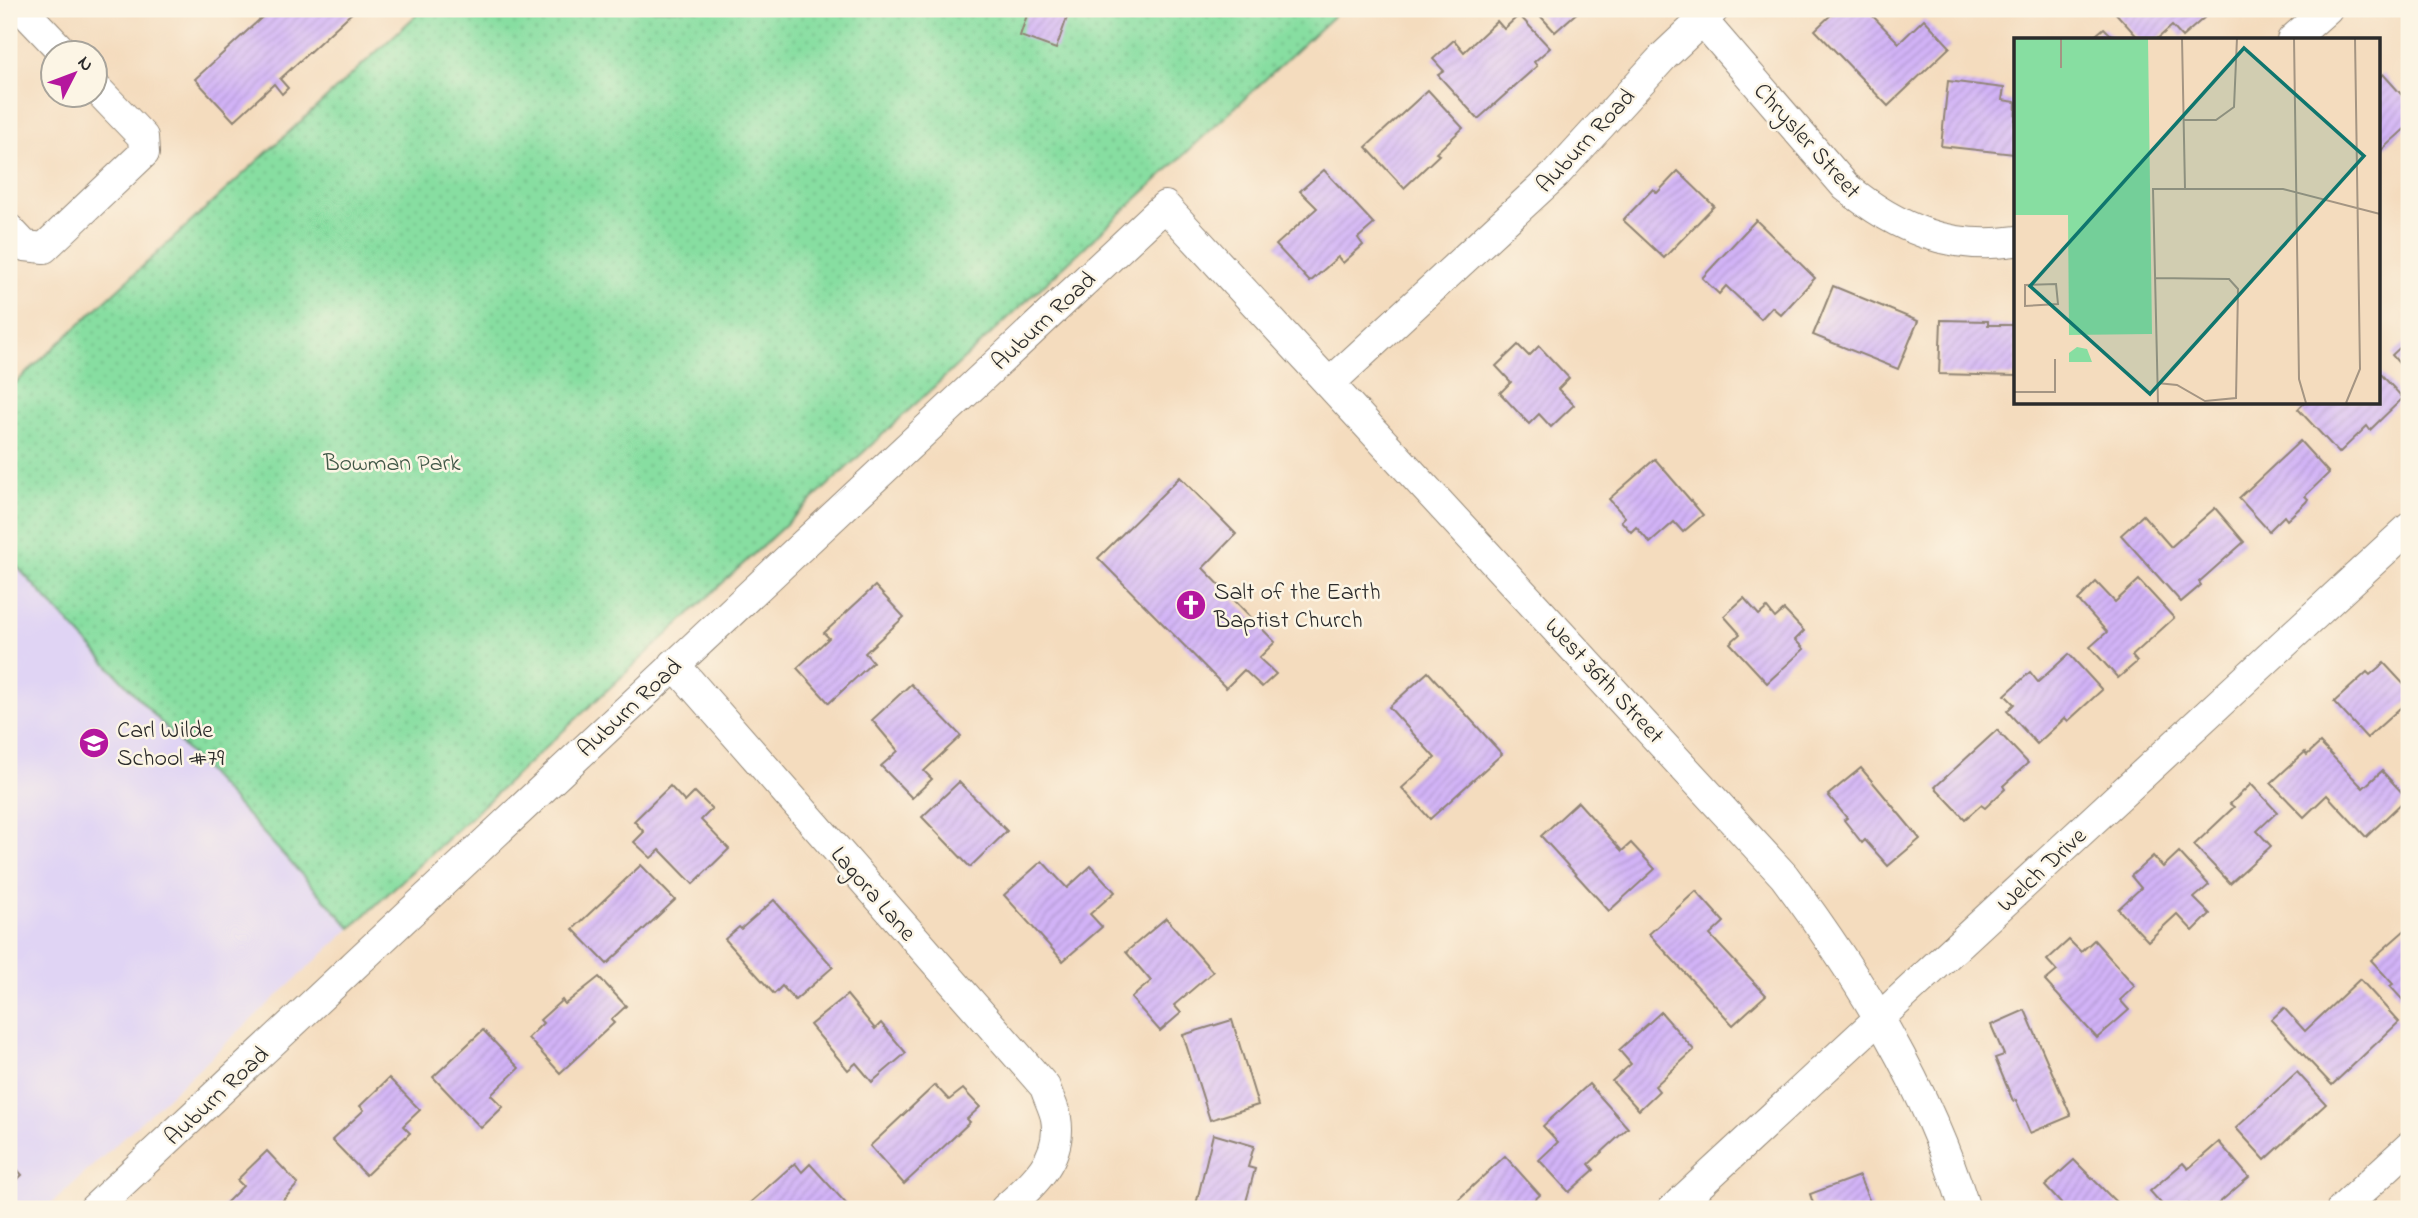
<svg xmlns="http://www.w3.org/2000/svg" width="2418" height="1218" font-family="'Indie Flower',sans-serif">
	<style>
		.built { fill: #e0d4f4 }
		.park { fill: url(#park-dots); stroke: #598466; stroke-width: 2 }
		.building { fill: url(#building-hatch) }
		.lines { fill: none; stroke-linecap: round; stroke-linejoin: round }
		.street-casing { stroke: #908474; stroke-width: 32 }
		.street { stroke: #fff; stroke-width: 30 }
		.labels { text-anchor: middle; stroke-width: 5; stroke-linejoin: round; paint-order: stroke }
		.street-label { font-size: 24px; fill: #2b2b2b; stroke: #fcf5e5 }
		.park-label { font-size: 24px; fill: #425848; stroke: #fcf5e5 }
		.poi-label { font-size: 24px; fill: #2b2b2b; stroke: #fcf5e5; text-anchor: start }
		.inset-road { fill: none; stroke: #a49583; stroke-width: 2 }
		.view { fill: #0f766e; fill-opacity: 0.15; stroke: #0f766e; stroke-width: 3.5 }
		.inset-edge { fill: none; stroke: #2b2b2b; stroke-width: 3.5 }
	</style>
	<defs>
		<pattern id="park-dots" width="8" height="8" patternUnits="userSpaceOnUse" patternTransform="scale(1.75)"><rect width="8" height="8" fill="#87dea1"/><path d="M2 2h.1M6 6h.1" fill="none" stroke="#75bf8b" stroke-width="1.8" stroke-linecap="round"/></pattern>
		<pattern id="building-hatch" width="6" height="6" patternUnits="userSpaceOnUse" patternTransform="scale(1.75)"><rect width="6" height="6" fill="#d2b3f7"/><path d="M-1 1l2-2M0 6l6-6M5 7l2-2" fill="none" stroke="#b49ad4"/></pattern>
	</defs>
	<rect width="100%" height="100%" fill="#fcf5e5"/>
	<filter id="ink" filterUnits="userSpaceOnUse"><feTurbulence type="fractalNoise" baseFrequency=".0143" numOctaves="2"/><feDisplacementMap in="SourceGraphic" scale="14" xChannelSelector="R" yChannelSelector="G"/><feConvolveMatrix kernelMatrix="1 2 1 2 8 2 1 2 1" color-interpolation-filters="sRGB"/></filter>
	<filter id="wash" filterUnits="userSpaceOnUse"><feTurbulence type="fractalNoise" baseFrequency=".00686" numOctaves="4" result="noise"/><feDisplacementMap in="SourceGraphic" scale="28" xChannelSelector="R" yChannelSelector="G"/><feGaussianBlur stdDeviation="1.57" result="paint"/><feColorMatrix in="noise" values="0 0 0 0 0 0 0 0 0 0 0 0 0 0 0 0 0 1.4 0 .05"/><feComposite in="paint" operator="in"/></filter>
	<g filter="url(#wash)">
		<rect width="100%" height="100%" fill="#f4dcbe"/>
		<polygon class="built" points="9,558 351,928 46,1209 9,1209"/>
		<polygon class="park" points="423,9 1341,9 351,928 9,558 9,389"/>
		<g id="blocks">
			<g class="building">
				<polygon points="271,9 356,9 280,79 288,88 282,94 274,84 234,121 195,79"/>
				<polygon points="1029,9 1070,9 1056,49 1020,36"/>
				<polygon points="1534,9 1581,9 1555,32"/>
				<polygon points="1837,9 1866,9 1899,43 1924,19 1950,47 1888,106 1815,30"/>
				<polygon points="2114,9 2212,9 2213,10 2182,37 2172,26 2156,40 2140,40 2113,10"/>
				<polygon points="1519,15 1550,48 1534,62 1537,66 1478,119 1438,75 1444,71 1433,59 1454,40 1464,52 1497,21 1504,29"/>
				<polygon points="2104,28 2116,40 2090,40"/>
				<polygon points="2383,74 2409,103 2409,125 2378,153 2378,79"/>
				<polygon points="1948,81 2004,88 2002,100 2016,102 2014,154 1941,146"/>
				<polygon points="1428,90 1463,128 1436,153 1439,155 1404,188 1366,147"/>
				<polygon points="1324,170 1374,224 1358,238 1363,245 1343,263 1338,257 1310,282 1276,245 1317,208 1300,191"/>
				<polygon points="1678,171 1714,206 1664,258 1623,220 1653,189 1657,193"/>
				<polygon points="1756,220 1815,278 1781,315 1772,307 1761,319 1726,286 1719,294 1702,278"/>
				<polygon points="1833,286 1918,321 1898,369 1813,335"/>
				<polygon points="1941,320 1988,321 1988,325 2016,325 2016,376 1939,374"/>
				<polygon points="2409,339 2409,375 2392,355"/>
				<polygon points="1518,345 1529,356 1539,346 1569,378 1558,389 1574,405 1551,427 1539,414 1529,424 1500,393 1511,382 1496,366"/>
				<polygon points="2378,371 2403,398 2370,430 2367,426 2339,453 2298,409 2305,402 2378,402"/>
				<polygon points="2300,441 2329,473 2305,496 2308,499 2306,502 2287,520 2284,516 2269,531 2239,498"/>
				<polygon points="1655,459 1703,515 1683,532 1674,522 1650,543 1636,527 1631,532 1621,521 1625,517 1609,499"/>
				<polygon points="1180,477 1236,534 1203,568 1275,642 1259,658 1276,674 1262,687 1244,670 1226,688 1098,558"/>
				<polygon points="2215,508 2244,542 2199,582 2201,585 2181,602 2121,535 2143,515 2171,547"/>
				<polygon points="2139,580 2174,618 2132,656 2137,662 2118,678 2090,647 2107,632 2078,600 2096,582 2115,602"/>
				<polygon points="875,586 904,617 865,653 873,662 829,703 797,668 829,638 824,633"/>
				<polygon points="1744,598 1759,615 1767,608 1775,618 1784,610 1804,631 1795,640 1804,649 1767,683 1730,643 1740,634 1724,616"/>
				<polygon points="2069,654 2102,690 2068,721 2065,718 2037,744 2007,711 2014,704 2005,695 2030,672 2038,682"/>
				<polygon points="2384,663 2409,690 2409,700 2367,738 2334,702 2367,672 2370,675"/>
				<polygon points="1428,672 1502,754 1430,819 1402,788 1435,758 1389,707"/>
				<polygon points="911,684 961,736 924,771 932,779 912,798 881,766 898,751 872,720"/>
				<polygon points="1997,730 2028,763 2003,786 2005,789 1985,808 1981,805 1965,819 1935,787"/>
				<polygon points="2320,743 2363,788 2382,771 2407,798 2366,837 2327,795 2304,817 2271,783 2305,752 2307,755"/>
				<polygon points="1861,768 1920,839 1888,866 1865,840 1862,843 1844,820 1847,818 1828,795"/>
				<polygon points="959,782 1007,831 970,867 922,817"/>
				<polygon points="2251,784 2277,812 2257,831 2271,846 2230,883 2194,845 2234,807 2230,804"/>
				<polygon points="670,786 685,802 695,792 712,809 701,820 729,849 693,884 660,850 651,858 634,842 644,832 634,821"/>
				<polygon points="1578,802 1622,851 1631,843 1655,869 1609,911 1541,836"/>
				<polygon points="2179,852 2209,885 2194,898 2210,914 2193,931 2177,914 2148,941 2118,909 2141,888 2131,876 2153,856 2163,867"/>
				<polygon points="1042,861 1067,888 1091,866 1115,892 1090,914 1102,927 1063,961 1004,895"/>
				<polygon points="641,865 675,900 607,964 573,929"/>
				<polygon points="1696,891 1724,922 1710,935 1766,995 1733,1025 1649,934"/>
				<polygon points="774,900 833,967 795,1000 782,986 774,994 725,939 739,927 741,929"/>
				<polygon points="1166,918 1213,972 1174,1005 1181,1013 1160,1031 1131,998 1151,981 1126,952"/>
				<polygon points="2405,930 2408,933 2409,932 2409,1007 2390,986 2393,984 2371,960"/>
				<polygon points="2069,940 2081,952 2094,940 2135,986 2120,1000 2129,1010 2097,1038 2045,981 2057,971 2047,960"/>
				<polygon points="599,977 626,1006 611,1020 614,1023 560,1073 528,1038 543,1023 540,1020 562,1000 565,1004"/>
				<polygon points="2360,979 2399,1022 2332,1085 2271,1020 2284,1008 2305,1031"/>
				<polygon points="847,995 875,1029 881,1023 906,1053 872,1082 856,1063 848,1070 810,1025"/>
				<polygon points="2025,1010 2071,1116 2030,1133 2016,1100 2013,1101 1995,1058 2004,1055 1991,1025"/>
				<polygon points="1661,1012 1694,1050 1655,1086 1659,1091 1639,1110 1612,1081 1631,1064 1619,1050"/>
				<polygon points="1232,1020 1258,1105 1210,1120 1183,1035"/>
				<polygon points="483,1030 519,1068 491,1095 503,1107 481,1128 433,1077"/>
				<polygon points="2297,1072 2326,1104 2265,1160 2236,1128"/>
				<polygon points="389,1078 420,1110 403,1126 410,1133 366,1175 332,1140 364,1110 360,1106"/>
				<polygon points="1589,1084 1628,1128 1589,1164 1594,1170 1569,1192 1539,1160 1558,1142 1543,1126"/>
				<polygon points="935,1085 949,1100 963,1089 980,1107 967,1119 970,1122 904,1184 870,1146"/>
				<polygon points="1213,1134 1254,1146 1248,1167 1255,1169 1244,1209 1195,1209"/>
				<polygon points="2219,1142 2249,1177 2212,1209 2193,1209 2189,1204 2183,1209 2166,1209 2150,1191 2183,1163 2188,1169"/>
				<polygon points="267,1151 298,1184 283,1200 289,1206 286,1209 220,1209 243,1186 237,1180"/>
				<polygon points="1505,1156 1540,1195 1524,1209 1448,1209"/>
				<polygon points="9,1160 22,1175 9,1187"/>
				<polygon points="2074,1160 2121,1207 2119,1209 2066,1209 2045,1186"/>
				<polygon points="795,1163 802,1172 810,1164 851,1209 743,1209"/>
				<polygon points="1859,1176 1873,1209 1815,1209 1810,1194"/>
			</g>
		</g>
	</g>
	<g filter="url(#ink)">
		<use href="#blocks" fill-opacity="0" stroke="#908474" stroke-width="2"/>
		<g class="lines">
			<g class="street-casing">
				<g id="street">
					<polyline points="22,9 63,52"/>
					<path d="M1702,20L1846,187C1896,228 1950,251 2016,241"/>
					<polyline points="2292,40 2327,9"/>
					<polyline points="9,229 25,246 44,248 144,153 143,137 94,86"/>
					<polyline points="1330,383 1555,175 1664,56 1714,9"/>
					<path d="M674,664L1045,1087C1048,1097 1054,1108 1056,1118C1063,1159 1032,1185 1005,1209"/>
					<path d="M94,1209L1165,206L1784,876C1860,978 1927,1087 1965,1209"/>
					<polyline points="1673,1209 2409,528"/>
					<polyline points="2342,1209 2409,1147"/>
				</g>
			</g>
			<use href="#street" class="street"/>
		</g>
	</g>
	<defs>
		<g id="church-disc" transform="scale(1.575)"><circle r="9.5" fill="#b5179e" stroke="#fcf5e5"/><path d="M-1.2-6h2.4v3.5h3.3v2.4h-3.3V6h-2.4V-.1h-3.3v-2.4h3.3Z" fill="#fff"/></g>
		<g id="school-disc" transform="scale(1.575)"><circle r="9.5" fill="#b5179e" stroke="#fcf5e5"/><path d="M0-5L7-2L0 1L-7-2ZM-4 1L0 2.5L4 1V4Q0 6-4 4Z" fill="#fff"/></g>
	</defs>
	<g fill-rule="evenodd">
		<use href="#church-disc" x="1191" y="605"/>
		<use href="#school-disc" x="94" y="743"/>
	</g>
	<g class="labels">
		<g class="street-label">
			<text transform="translate(1585 140) rotate(-47)" y="8">Auburn Road</text>
			<text transform="translate(1808 140) rotate(48)" y="8">Chrysler Street</text>
			<text transform="translate(1043 320) rotate(-43)" y="8">Auburn Road</text>
			<text transform="translate(1605 680) rotate(47)" y="8">West 36th Street</text>
			<text transform="translate(629 707) rotate(-43)" y="8">Auburn Road</text>
			<text transform="translate(2041 869) rotate(-43)" y="8">Welch Drive</text>
			<text transform="translate(874 893) rotate(49)" y="8">Lagora Lane</text>
			<text transform="translate(216 1095) rotate(-43)" y="8">Auburn Road</text>
		</g>
		<g class="park-label">
			<text x="392" y="470">Bowman Park</text>
		</g>
		<g class="poi-label">
			<text x="1214" y="599">Salt of the Earth<tspan x="1214" dy="28">Baptist Church</tspan></text>
			<text x="117" y="737">Carl Wilde<tspan x="117" dy="28">School #79</tspan></text>
		</g>
	</g>
	<g transform="translate(2014 38)">
		<rect width="366" height="366" fill="#f4dcbe"/>
		<path d="M0,0H134L138,296L55,297L54,177H0ZM63,309L73,311L78,324H55V315Z" fill="#87dea1"/>
		<path class="inset-road" d="M47,0V30M168,0L171,151M280,0L285,341L292,365M169,82H202L220,69L223,0M141,240L215,241L224,251L222,360L191,363L163,347L143,345M11,247L42,246L44,266L11,268ZM0,354H41V321M144,365L139,151H269L366,176M332,365L346,331L341,0"/>
		<path class="view" d="M230,10L350,118L136,356L16,248Z"/>
		<rect width="366" height="366" class="inset-edge"/>
	</g>
	<rect width="2418" height="1218" fill="none" stroke="#fcf5e5" stroke-width="35"/>
	<g transform="translate(74 74) rotate(48)"><circle r="33" fill="#fcf5e5" stroke="#a8a49b" stroke-width="2"/>
	<path d="M0-5L12 26L0 18L-12 26Z" fill="#b5179e"/>
	<text y="-10" font-size="19" font-weight="bold" text-anchor="middle" fill="#2b2b2b">N</text>
	</g>
</svg>
